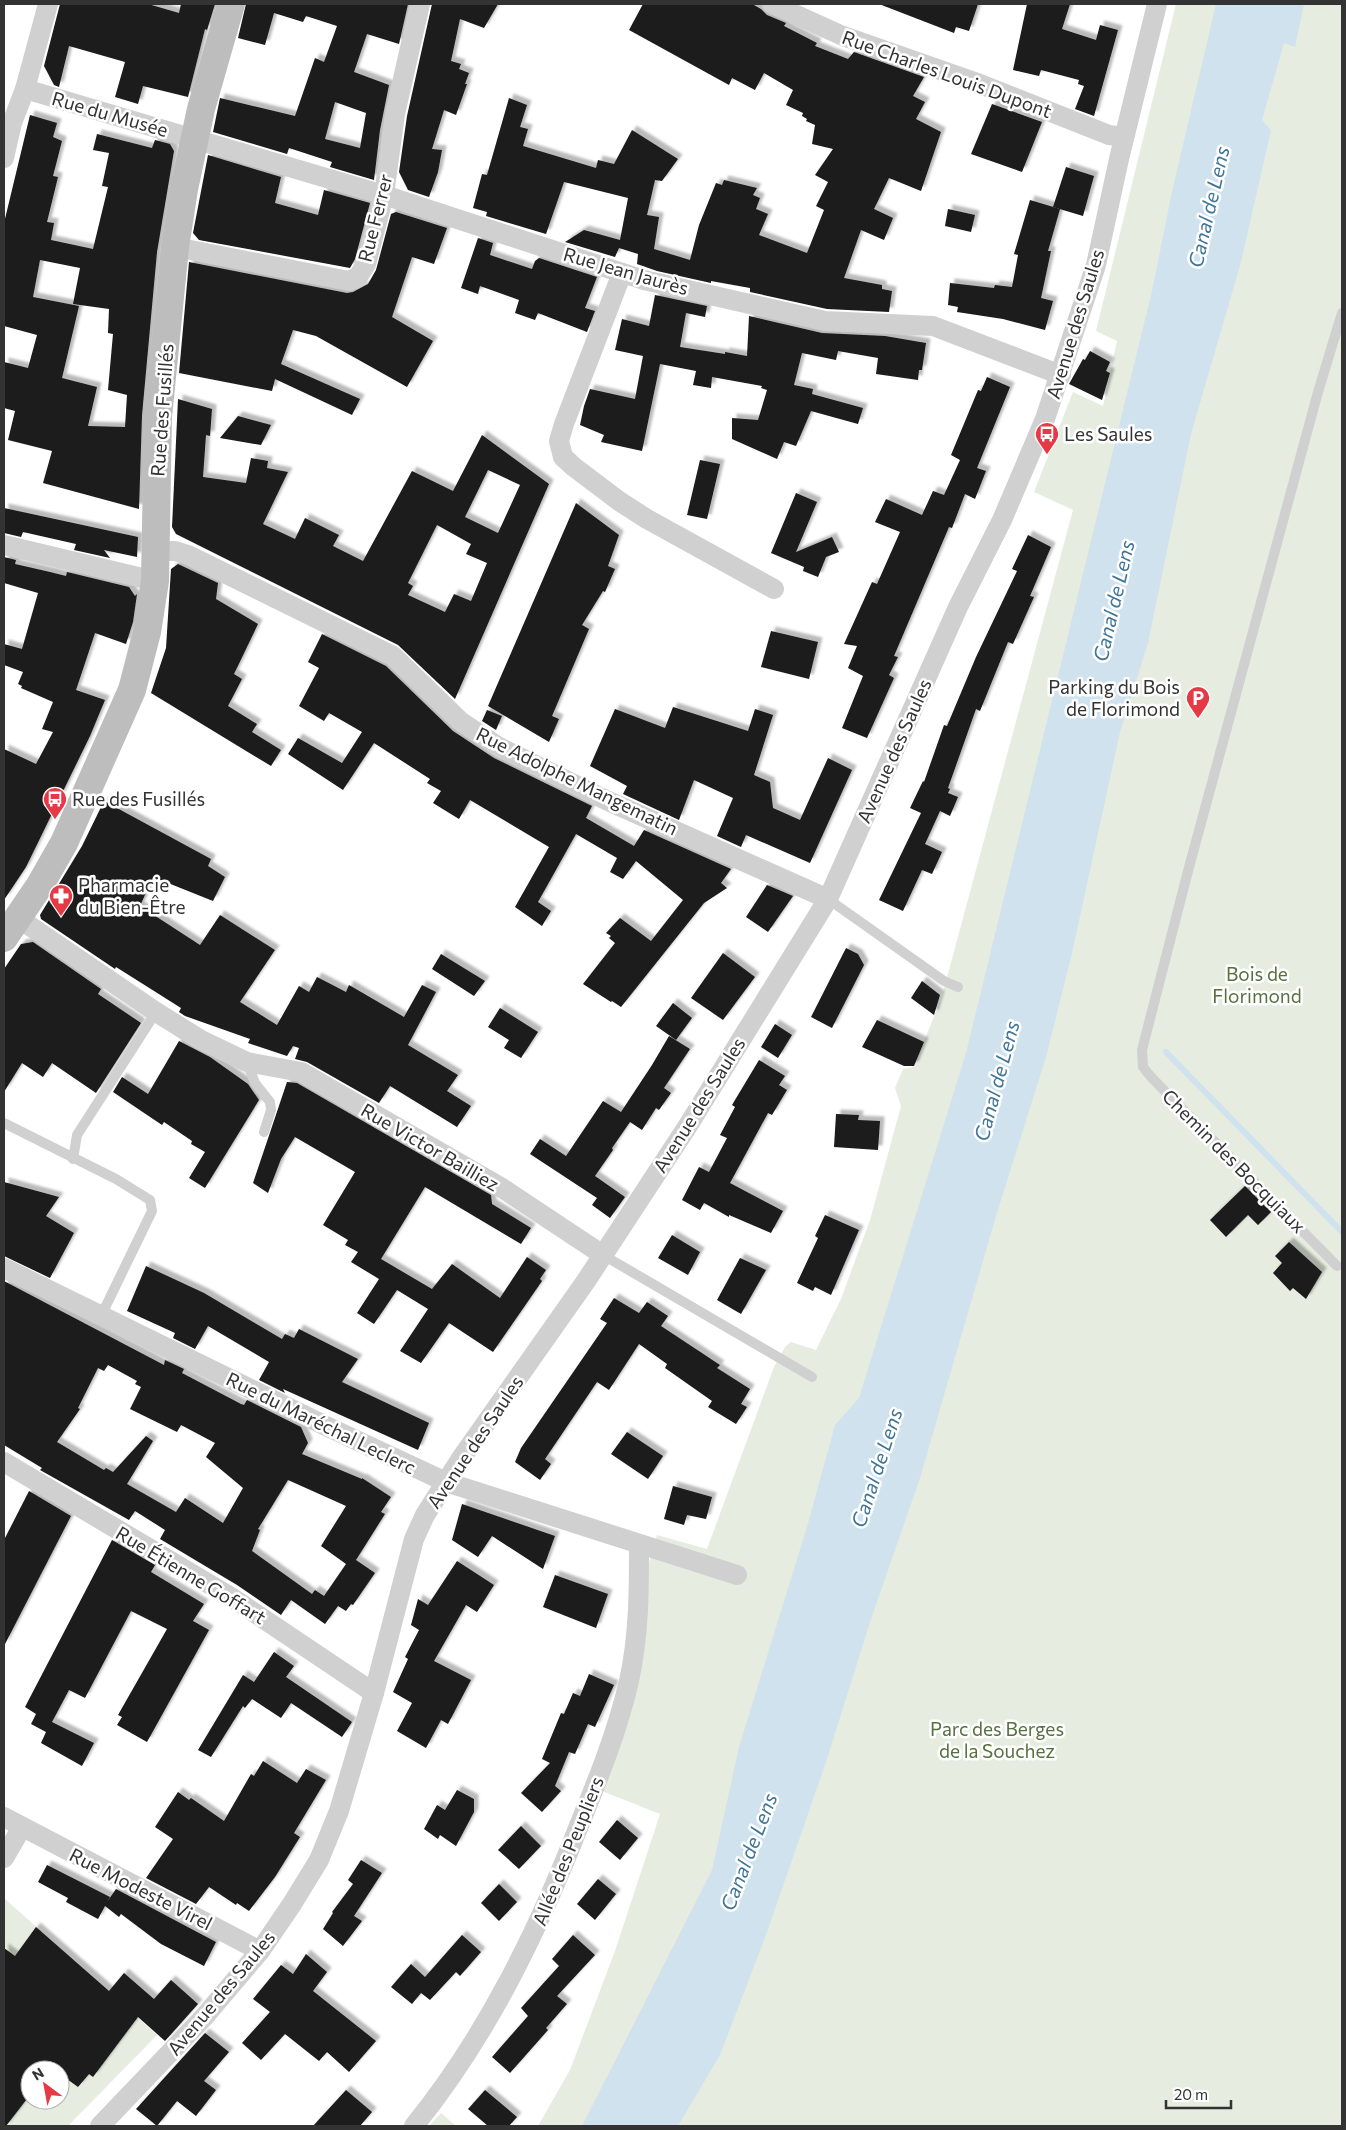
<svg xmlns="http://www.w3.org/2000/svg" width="1346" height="2130" font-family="Commissioner,sans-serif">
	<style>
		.green { fill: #e6ecdf; fill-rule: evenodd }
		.water { fill: #cfe2ee }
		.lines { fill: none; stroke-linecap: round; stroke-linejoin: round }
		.stream { stroke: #cfe2ee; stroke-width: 6 }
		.building { fill: #1a1a1a; fill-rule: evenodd; filter: url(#shadow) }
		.service { stroke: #d0d0d0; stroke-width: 10 }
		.minor { stroke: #d0d0d0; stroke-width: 20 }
		.secondary { stroke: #bdbdbd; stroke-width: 28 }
		.labels { text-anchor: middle; stroke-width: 5; stroke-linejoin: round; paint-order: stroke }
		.street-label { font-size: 19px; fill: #333; stroke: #fff }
		.poi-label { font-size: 19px; fill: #333; stroke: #fff; text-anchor: start }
		.park-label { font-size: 19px; fill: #56703f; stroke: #fff }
		.water-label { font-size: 20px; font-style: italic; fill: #3f7597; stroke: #fff }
	</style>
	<defs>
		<filter id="shadow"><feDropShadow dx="4.5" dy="-4.5" stdDeviation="1" flood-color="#0004"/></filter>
	</defs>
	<rect width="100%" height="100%" fill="#fff"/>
	<g class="green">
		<path d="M1176,4H1342V2126H538L570,2070L615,1951L660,1814L602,1791C619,1746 637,1701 644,1652C648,1626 644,1599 647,1572C649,1560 654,1547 657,1535L707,1549L774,1367L785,1347L791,1342L816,1350L841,1299L870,1220L901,1106L895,1088L903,1069L914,1067L942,996L1073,510L1034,492L1073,392L1103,406L1117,341L1096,331Z"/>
		<path d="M4,1898L157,2035L68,2126H4ZM30,2070H60V2100H30Z"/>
		<polygon points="441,2113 456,2126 429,2126"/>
	</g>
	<polygon class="water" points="1216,4 1304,4 1295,47 1284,43 1262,120 1271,130 1241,262 1191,434 1148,643 1120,732 1072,953 1046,1057 996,1216 920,1478 871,1619 826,1762 766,1935 720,2055 678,2126 582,2126 712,1870 739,1747 807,1527 835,1425 859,1398 966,1053 1152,291 1172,192"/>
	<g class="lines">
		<polyline class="stream" points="1166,1052 1342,1232"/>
	</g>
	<g class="building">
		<polygon points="60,4 148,4 179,13 181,4 215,4 207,30 205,29 188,97 143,86 138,104 115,97 125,62 69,46 59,87 54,85 44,66"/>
		<path d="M246,4H408L399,44L367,34L354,72L389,85L380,130L374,180L330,167L332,162L329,161L289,148L287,154L213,132L220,98L295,116L315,58L324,62L337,26L306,16L303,22L274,13L265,45L238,38ZM335,102L366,113L360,148L325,139Z"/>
		<polygon points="432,4 498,4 484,28 460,19 451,61 461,64 459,69 469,73 465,84 467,84 456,115 444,110 432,149 442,150 438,172 429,197 408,190 399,172 407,116"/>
		<polygon points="643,4 752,4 761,9 767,15 786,23 784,26 817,43 815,46 848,59 854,52 924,77 913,96 925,102 916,119 941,132 921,191 889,178 874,209 893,218 884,240 861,230 844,278 882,285 882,289 892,291 889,312 827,309 750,292 750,288 711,281 711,283 657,271 637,264 638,254 619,248 615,257 565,242 584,230 620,240 628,198 564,182 546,234 486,216 487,212 473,208 482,174 487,175 509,98 527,105 520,127 528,129 523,146 596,168 598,160 614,164 632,130 678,159 662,181 655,180 647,215 659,217 654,249 690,260 699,225 716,183 722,185 724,180 757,188 753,195 760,198 756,209 768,214 759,235 807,253 824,210 816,206 828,182 815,175 833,149 812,144 815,125 806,121 807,119 802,116 803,113 786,105 793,90 764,73 755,90 732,78 729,85 629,30"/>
		<polygon points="879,4 978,4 969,31 956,27 954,33"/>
		<polygon points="1027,4 1070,4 1062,29 1096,40 1100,25 1118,30 1094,116 1075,109 1084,86 1078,84 1079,80 1041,70 1039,76 1013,70"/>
		<polygon points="992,104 1042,122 1022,172 971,154"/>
		<path d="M30,115L57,123L53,137L62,141L53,176L58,177L47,222L54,223L51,240L93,249L108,187L102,186L109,153L93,150L97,134L152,148L155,140L170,144L174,151L157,252L142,415L139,509L43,483L52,451L8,440L15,411L4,408V362L28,368L37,335L4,326V223ZM40,260L80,268L73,304L109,309L108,333L113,334L108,390L127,395L125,427L88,426L97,387L62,378L79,306L33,297Z"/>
		<polygon points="208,155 281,177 275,203 318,215 324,190 370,203 355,259 350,268 199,240 193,233"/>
		<polygon points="1066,167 1094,176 1083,216 1053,207"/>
		<polygon points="1030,200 1060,209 1048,251 1051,251 1041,298 1053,301 1045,330 1003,319 957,312 958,307 948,305 950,283 994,288 995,285 1012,287 1018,255 1014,254"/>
		<polygon points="948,209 975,215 971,232 945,226"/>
		<polygon points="396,212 447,228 434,264 412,257 392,317 433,341 407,387 316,336 293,330 281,364 360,399 352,415 275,379 272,391 179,373 189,262 347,293 353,292 368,284 376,270 391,214"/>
		<polygon points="478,238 493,243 490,255 532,269 535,261 539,258 597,277 585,308 595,311 587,332 538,313 535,320 515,313 519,300 480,286 478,294 461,288"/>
		<polygon points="655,295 707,306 705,317 686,313 680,347 725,354 725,352 747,356 749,316 822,333 885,336 926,343 922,370 919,370 918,380 876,374 878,358 838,351 836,360 802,353 794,385 813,389 812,394 863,408 858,424 811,411 796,446 784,442 777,459 732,439 732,418 758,420 767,390 761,388 762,386 712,377 711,388 693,385 696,371 660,364 642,451 601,442 604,435 580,425 584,406 590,389 635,399 643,356 615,350 622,319 649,326"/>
		<polygon points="1090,351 1110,362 1106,371 1110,373 1102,400 1069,384 1083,359 1085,360"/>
		<polygon points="987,377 1010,387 977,468 986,471 975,499 965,494 952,528 949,527 894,656 898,657 889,675 894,678 867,738 842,728 863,676 848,668 857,646 844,644 872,582 877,584 900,532 875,522 886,499 922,515 933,491 944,495 960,460 951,455 978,390 981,391"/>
		<path d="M178,399L212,409L210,436L206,435L203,477L246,483L251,458L268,461L267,468L288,472L263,524L295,539L305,518L339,535L333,546L363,561L412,471L453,491L482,435L549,484L455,699L398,645L176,534L172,527ZM488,470L520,485L498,533L465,517ZM437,525L471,544L466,554L487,563L471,601L454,594L445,612L408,595L413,586L408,583Z"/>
		<polygon points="238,416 271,425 261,445 220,438"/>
		<polygon points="700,460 720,464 707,519 687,515"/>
		<polygon points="796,493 817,502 796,552 832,537 839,552 826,557 818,577 803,571 804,567 771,553"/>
		<polygon points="576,503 619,535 608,566 615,569 605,592 603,591 582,625 589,629 552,716 559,719 549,742 488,706"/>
		<polygon points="4,508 138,537 137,557 104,550 110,558 74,550 76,544 23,532 21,537 4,533"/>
		<polygon points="1028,535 1051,547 1030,596 1034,597 1013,644 1008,642 980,711 976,709 948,788 950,789 948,793 958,797 950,816 940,811 925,844 942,852 932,874 922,870 903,911 879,900 921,813 910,808 923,781 924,782 944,725 947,726 976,657 1017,571 1012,569"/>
		<polygon points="4,557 16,560 15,564 50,572 66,576 67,572 129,587 135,596 137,594 133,622 126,644 95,633 76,690 105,700 90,736 26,867 4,900 4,749 36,764 53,732 42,729 53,702 21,688 22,686 18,684 23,672 4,665 4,644 22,649 38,593 4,583"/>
		<polygon points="178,564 218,583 216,599 258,624 234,674 242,679 228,706 257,724 252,732 281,750 271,766 151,693 166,648 171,569"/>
		<polygon points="771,631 818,642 809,679 761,667"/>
		<polygon points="322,634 386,666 453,731 494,758 592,806 586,818 634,846 644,830 731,869 721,883 727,888 704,903 621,1007 612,1001 611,1002 583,984 615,943 609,938 611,936 606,933 620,918 651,941 683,900 636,861 623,879 610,872 617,858 576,834 538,902 551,911 542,926 515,907 549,847 470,800 459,819 433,803 441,791 427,783 430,779 374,743 343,790 288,754 298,738 342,763 362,732 329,713 324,721 299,706 319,668 308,662"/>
		<polygon points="673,707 748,731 755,709 773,715 754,775 770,782 773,808 800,820 828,758 852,770 810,863 746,835 741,847 717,836 733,798 694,780 679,820 623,794 627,786 590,766 615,709 665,728"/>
		<polygon points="487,710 502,716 496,730 482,721"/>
		<polygon points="104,801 211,859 208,866 225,877 213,901 153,877 140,906 200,945 220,915 275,950 240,1002 277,1025 299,986 309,992 317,977 346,992 349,985 404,1017 422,985 436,992 408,1045 458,1075 447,1091 471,1106 457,1127 390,1086 379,1103 307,1062 295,1059 299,1048 293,1046 287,1056 248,1043 250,1039 185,1016 179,1012 181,1008 116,967 115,969 41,919 40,915 82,846"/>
		<polygon points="767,885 793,896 768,932 746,917"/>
		<polygon points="33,942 101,989 98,994 141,1023 96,1093 52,1063 43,1077 22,1063 4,1092 4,969 21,944"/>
		<polygon points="846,948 858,954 864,965 832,1028 811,1017"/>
		<polygon points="723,953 755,977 723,1020 691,998"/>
		<polygon points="441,954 485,981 474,996 432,969"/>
		<polygon points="922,981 940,995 934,1015 911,998"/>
		<polygon points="673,1003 692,1018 676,1040 656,1026"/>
		<polygon points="500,1008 538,1032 521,1058 504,1048 509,1040 488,1027"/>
		<polygon points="877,1020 924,1042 914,1066 904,1066 862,1047"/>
		<polygon points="775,1024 792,1035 778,1058 761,1047"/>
		<polygon points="669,1036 690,1049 664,1088 671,1093 659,1110 656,1108 642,1130 630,1122 612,1148 613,1150 595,1176 625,1197 610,1218 592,1205 597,1198 530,1154 540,1139 566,1156 603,1101 621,1112 652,1065"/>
		<polygon points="179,1041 210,1057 248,1084 259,1100 205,1188 189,1178 205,1152 191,1144 192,1141 164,1122 162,1125 113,1092 122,1077 148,1094"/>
		<polygon points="759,1060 785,1076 779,1085 787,1090 772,1115 768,1113 730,1183 783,1211 771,1233 729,1215 729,1217 704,1203 700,1210 682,1200 699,1167 709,1172 727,1138 720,1135 735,1107 732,1105"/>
		<polygon points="287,1082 297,1083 491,1195 492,1204 531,1228 521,1244 425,1187 381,1259 432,1289 452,1264 500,1298 527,1257 546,1270 540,1279 542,1281 493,1352 449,1323 421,1363 400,1351 428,1309 397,1290 374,1324 357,1313 379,1279 351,1262 358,1252 345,1245 348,1240 323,1225 355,1172 295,1137 281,1159 268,1193 253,1183"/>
		<polygon points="836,1114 859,1115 858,1120 880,1121 878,1150 834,1147"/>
		<polygon points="4,1182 59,1197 46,1216 74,1233 50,1278 4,1256"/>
		<polygon points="1245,1186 1271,1212 1258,1225 1248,1215 1226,1237 1210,1220"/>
		<polygon points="825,1215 859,1230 831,1295 815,1287 813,1291 797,1283 818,1238 815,1236"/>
		<polygon points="672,1235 700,1252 688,1275 658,1258"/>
		<polygon points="1289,1242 1322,1272 1306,1299 1293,1288 1290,1291 1273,1273 1282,1263 1275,1256"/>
		<polygon points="740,1258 766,1270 741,1314 717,1300"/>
		<polygon points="146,1266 204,1293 282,1339 285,1334 294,1338 299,1329 358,1359 342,1382 429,1423 418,1450 283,1389 285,1393 259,1380 269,1362 208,1326 195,1349 173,1338 175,1333 127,1311"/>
		<path d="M4,1281L164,1365L165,1360L184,1369L182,1373L241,1404L244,1405L247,1400L301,1427L308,1443L302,1454L362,1479V1478L391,1497L381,1512L385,1514L356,1560L375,1573L353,1605L351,1604L346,1611L338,1606L325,1624L291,1600L281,1615L237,1585L160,1539L165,1530L135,1511L129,1520L40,1470L42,1468L4,1445ZM108,1365L137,1381L135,1384L141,1387L130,1409L177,1432L181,1425L215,1443L206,1457L243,1488L223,1523L185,1498L176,1512L127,1484L153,1441L146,1436L113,1472L106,1468L104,1470L57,1442L80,1409L78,1408L98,1368L104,1371ZM288,1480L346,1506L321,1546L346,1564L324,1596L315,1590L312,1594L252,1551L260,1530L258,1529Z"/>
		<polygon points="614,1298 639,1313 647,1302 668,1316 661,1326 720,1365 717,1368 750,1389 741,1404 747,1407 736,1424 708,1407 712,1401 665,1368 667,1364 639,1344 609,1390 597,1382 545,1459 551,1464 540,1480 515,1462 521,1448 607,1323 600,1319"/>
		<polygon points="627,1432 663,1456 648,1479 611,1454"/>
		<polygon points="673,1486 712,1497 706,1519 687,1515 684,1525 664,1519"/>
		<polygon points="29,1491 71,1516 4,1646 4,1540"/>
		<polygon points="462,1504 555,1536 543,1569 492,1536 478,1557 452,1540"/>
		<polygon points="112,1540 155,1565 151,1572 204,1604 193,1621 209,1630 147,1742 117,1725 122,1717 118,1715 167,1629 131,1611 85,1698 69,1690 52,1722 94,1743 82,1766 41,1743 46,1732 31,1724 36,1714 25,1707"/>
		<polygon points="457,1561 494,1585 477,1612 466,1605 434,1661 471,1680 448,1724 441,1720 426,1748 397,1731 412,1703 393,1692 408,1659 405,1657 419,1630 411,1625 418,1599 428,1605"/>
		<polygon points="555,1575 608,1594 596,1628 543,1607"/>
		<polygon points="274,1652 294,1666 286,1677 352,1722 342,1737 291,1703 281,1718 252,1699 245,1708 243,1706 211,1757 198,1750 243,1675 254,1682"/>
		<polygon points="589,1674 614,1685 595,1727 588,1724 575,1754 569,1752 555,1786 561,1791 542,1812 521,1793 550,1763 542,1759 561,1713 564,1714 573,1693 580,1696"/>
		<polygon points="263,1761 297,1783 306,1769 326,1780 294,1833 300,1837 275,1877 249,1911 237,1903 236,1905 209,1887 196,1904 146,1878 173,1839 155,1827 178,1792 189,1800 191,1798 224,1821 251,1774 254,1776"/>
		<polygon points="457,1790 474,1799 474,1812 456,1846 440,1835 438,1839 424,1829 437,1805 445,1810"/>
		<polygon points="617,1820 638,1838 620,1860 599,1842"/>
		<polygon points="521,1826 541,1846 519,1869 498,1850"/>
		<polygon points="361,1860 382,1873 354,1916 362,1921 343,1946 323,1929 333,1913 332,1912 353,1884 348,1880"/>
		<polygon points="47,1865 110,1897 107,1902 116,1889 216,1942 204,1966 161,1944 121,1914 119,1917 105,1906 98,1919 66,1902 68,1898 38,1882"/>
		<polygon points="598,1879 616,1894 595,1920 577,1904"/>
		<polygon points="499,1884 517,1902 499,1921 481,1903"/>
		<polygon points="36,1927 109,1991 124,1973 154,1999 171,1980 198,2004 165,2041 138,2017 93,2077 89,2074 78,2087 60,2074 60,2070 30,2070 30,2095 6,2126 4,2126 4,1948 15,1956"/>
		<polygon points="462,1935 481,1952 460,1976 456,1972 430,2000 421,1993 412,2004 391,1987 411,1964 425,1977"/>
		<polygon points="573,1935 595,1955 557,1996 567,2004 546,2028 548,2030 510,2073 492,2057 528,2016 521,2008 559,1966 552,1959"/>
		<polygon points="306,1954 327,1972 313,1991 376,2041 349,2072 327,2052 319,2061 285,2034 261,2060 242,2043 270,2012 253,1999 281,1965 293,1974"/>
		<polygon points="205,2033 229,2052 204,2081 216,2090 196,2116 177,2101 157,2126 136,2109"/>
		<polygon points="346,2090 372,2112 360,2126 313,2126"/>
		<polygon points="485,2090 517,2117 509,2126 488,2126 468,2109"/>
	</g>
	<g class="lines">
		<g class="service">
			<polyline points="828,899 944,981 958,987"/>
			<polyline points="247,1062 255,1083 270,1102 271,1110 264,1132"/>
			<polyline points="4,1123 116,1179 150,1200 152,1211 101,1316"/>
			<polyline points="73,1159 77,1135 156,1012"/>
			<polyline points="603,1255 812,1377"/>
			<polyline points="1337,1266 1151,1077 1143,1067 1142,1050 1188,871 1318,392 1342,313"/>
		</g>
		<g class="minor">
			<polyline points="772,4 843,36 980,84 1109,135 1124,137"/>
			<polyline points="25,89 384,195 644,280 825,321 933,326 1061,375"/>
			<polyline points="4,158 12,123 25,89 48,4"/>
			<polyline points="175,247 349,281 358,277 366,264 384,195 395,114 420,4"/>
			<polyline points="622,273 564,424 559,441 563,457 574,467 619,501 647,519 774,589"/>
			<polyline points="4,545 155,581"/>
			<polyline points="156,551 175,551 188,555 393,656 460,721 499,747 606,800 828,899"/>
			<polyline points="17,919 27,924 156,1012 201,1040 247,1062 301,1072 502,1188 603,1255"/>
			<polyline points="4,1268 328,1427 446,1482 737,1575"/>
			<polyline points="4,1462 231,1597 374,1693"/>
			<polyline points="4,1817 260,1951"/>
			<polyline points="4,1858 22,1827"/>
			<polyline points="100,2126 204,2017 260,1951 292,1904 319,1860 339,1811 374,1693 414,1539 425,1515 462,1457 586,1281 689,1124 828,899 958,607 1002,520 1045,419 1096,265 1119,159 1157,4"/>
			<path d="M414,2126C487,2036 538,1931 580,1823C599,1777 618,1729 629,1681C639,1636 639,1591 639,1545"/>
		</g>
		<polyline class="secondary" points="4,938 40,885 64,843 132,690 147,632 155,581 158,417 175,247 184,189 201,109 231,4"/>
	</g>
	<defs>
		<g id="bus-pin" transform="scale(1.25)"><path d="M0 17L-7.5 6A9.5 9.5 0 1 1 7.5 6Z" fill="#e63946" stroke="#fff"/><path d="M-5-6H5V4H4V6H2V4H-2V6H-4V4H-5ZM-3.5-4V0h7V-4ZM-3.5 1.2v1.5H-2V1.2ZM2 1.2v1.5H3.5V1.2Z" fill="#fff"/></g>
		<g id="parking-pin" transform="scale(1.25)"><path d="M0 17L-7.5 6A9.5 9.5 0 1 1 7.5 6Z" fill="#e63946" stroke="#fff"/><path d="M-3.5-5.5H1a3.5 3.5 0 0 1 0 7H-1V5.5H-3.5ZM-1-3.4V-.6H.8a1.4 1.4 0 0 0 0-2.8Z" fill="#fff"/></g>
		<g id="pharmacy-pin" transform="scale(1.25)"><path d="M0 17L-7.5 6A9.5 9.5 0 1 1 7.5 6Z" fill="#e63946" stroke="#fff"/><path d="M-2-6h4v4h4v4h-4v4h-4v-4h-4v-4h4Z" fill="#fff"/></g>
	</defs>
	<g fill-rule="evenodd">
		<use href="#bus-pin" x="1047" y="434"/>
		<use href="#parking-pin" x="1198" y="698"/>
		<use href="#bus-pin" x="55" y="799"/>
		<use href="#pharmacy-pin" x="61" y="896"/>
	</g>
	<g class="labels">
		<g class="street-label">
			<text transform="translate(947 74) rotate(20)" y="7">Rue Charles Louis Dupont</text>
			<text transform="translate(110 114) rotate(16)" y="7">Rue du Musée</text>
			<text transform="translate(375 218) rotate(-76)" y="7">Rue Ferrer</text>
			<text transform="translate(626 271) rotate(16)" y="7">Rue Jean Jaurès</text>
			<text transform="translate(1075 324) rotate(-73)" y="7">Avenue des Saules</text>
			<text transform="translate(162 410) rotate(-86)" y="7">Rue des Fusillés</text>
			<text transform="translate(894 751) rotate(-66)" y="7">Avenue des Saules</text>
			<text transform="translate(577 781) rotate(26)" y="7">Rue Adolphe Mangematin</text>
			<text transform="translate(699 1105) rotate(-58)" y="7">Avenue des Saules</text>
			<text transform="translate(430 1147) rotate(30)" y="7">Rue Victor Bailliez</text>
			<text transform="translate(1234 1161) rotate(45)" y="7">Chemin des Bocquiaux</text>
			<text transform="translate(321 1423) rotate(26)" y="7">Rue du Maréchal Leclerc</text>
			<text transform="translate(475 1442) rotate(-56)" y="7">Avenue des Saules</text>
			<text transform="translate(191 1575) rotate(31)" y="7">Rue Étienne Goffart</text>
			<text transform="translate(568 1851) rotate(-68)" y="7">Allée des Peupliers</text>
			<text transform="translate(141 1889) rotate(27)" y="7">Rue Modeste Virel</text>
			<text transform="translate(221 1993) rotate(-50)" y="7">Avenue des Saules</text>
		</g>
		<g class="poi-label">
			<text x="1064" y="441">Les Saules</text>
			<text x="1180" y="694" text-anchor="end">Parking du Bois<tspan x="1180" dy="22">de Florimond</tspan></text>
			<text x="72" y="806">Rue des Fusillés</text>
			<text x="78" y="892">Pharmacie<tspan x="78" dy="22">du Bien-Être</tspan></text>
		</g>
		<g class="park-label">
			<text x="1257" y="981">Bois de<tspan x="1257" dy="22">Florimond</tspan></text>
			<text x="997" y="1736">Parc des Berges<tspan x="997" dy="22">de la Souchez</tspan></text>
		</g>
		<g class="water-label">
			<text transform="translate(1209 207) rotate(-77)" y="7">Canal de Lens</text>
			<text transform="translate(1114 601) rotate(-77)" y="7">Canal de Lens</text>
			<text transform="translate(997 1081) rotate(-75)" y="7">Canal de Lens</text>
			<text transform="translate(877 1468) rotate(-72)" y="7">Canal de Lens</text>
			<text transform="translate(749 1852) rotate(-69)" y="7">Canal de Lens</text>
		</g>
	</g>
	<rect width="1346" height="2130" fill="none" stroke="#333333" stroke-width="10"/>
	<g transform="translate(45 2085) rotate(328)"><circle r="24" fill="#ffffff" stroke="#adadad"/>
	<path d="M0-4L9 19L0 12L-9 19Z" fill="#e63946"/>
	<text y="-8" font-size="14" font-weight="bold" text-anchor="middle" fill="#333333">N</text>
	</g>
	<path d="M1166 2100v8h65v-8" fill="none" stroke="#333333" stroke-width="2.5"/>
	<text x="1174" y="2100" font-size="15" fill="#333333" stroke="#ffffff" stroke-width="4" paint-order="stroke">20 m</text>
</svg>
